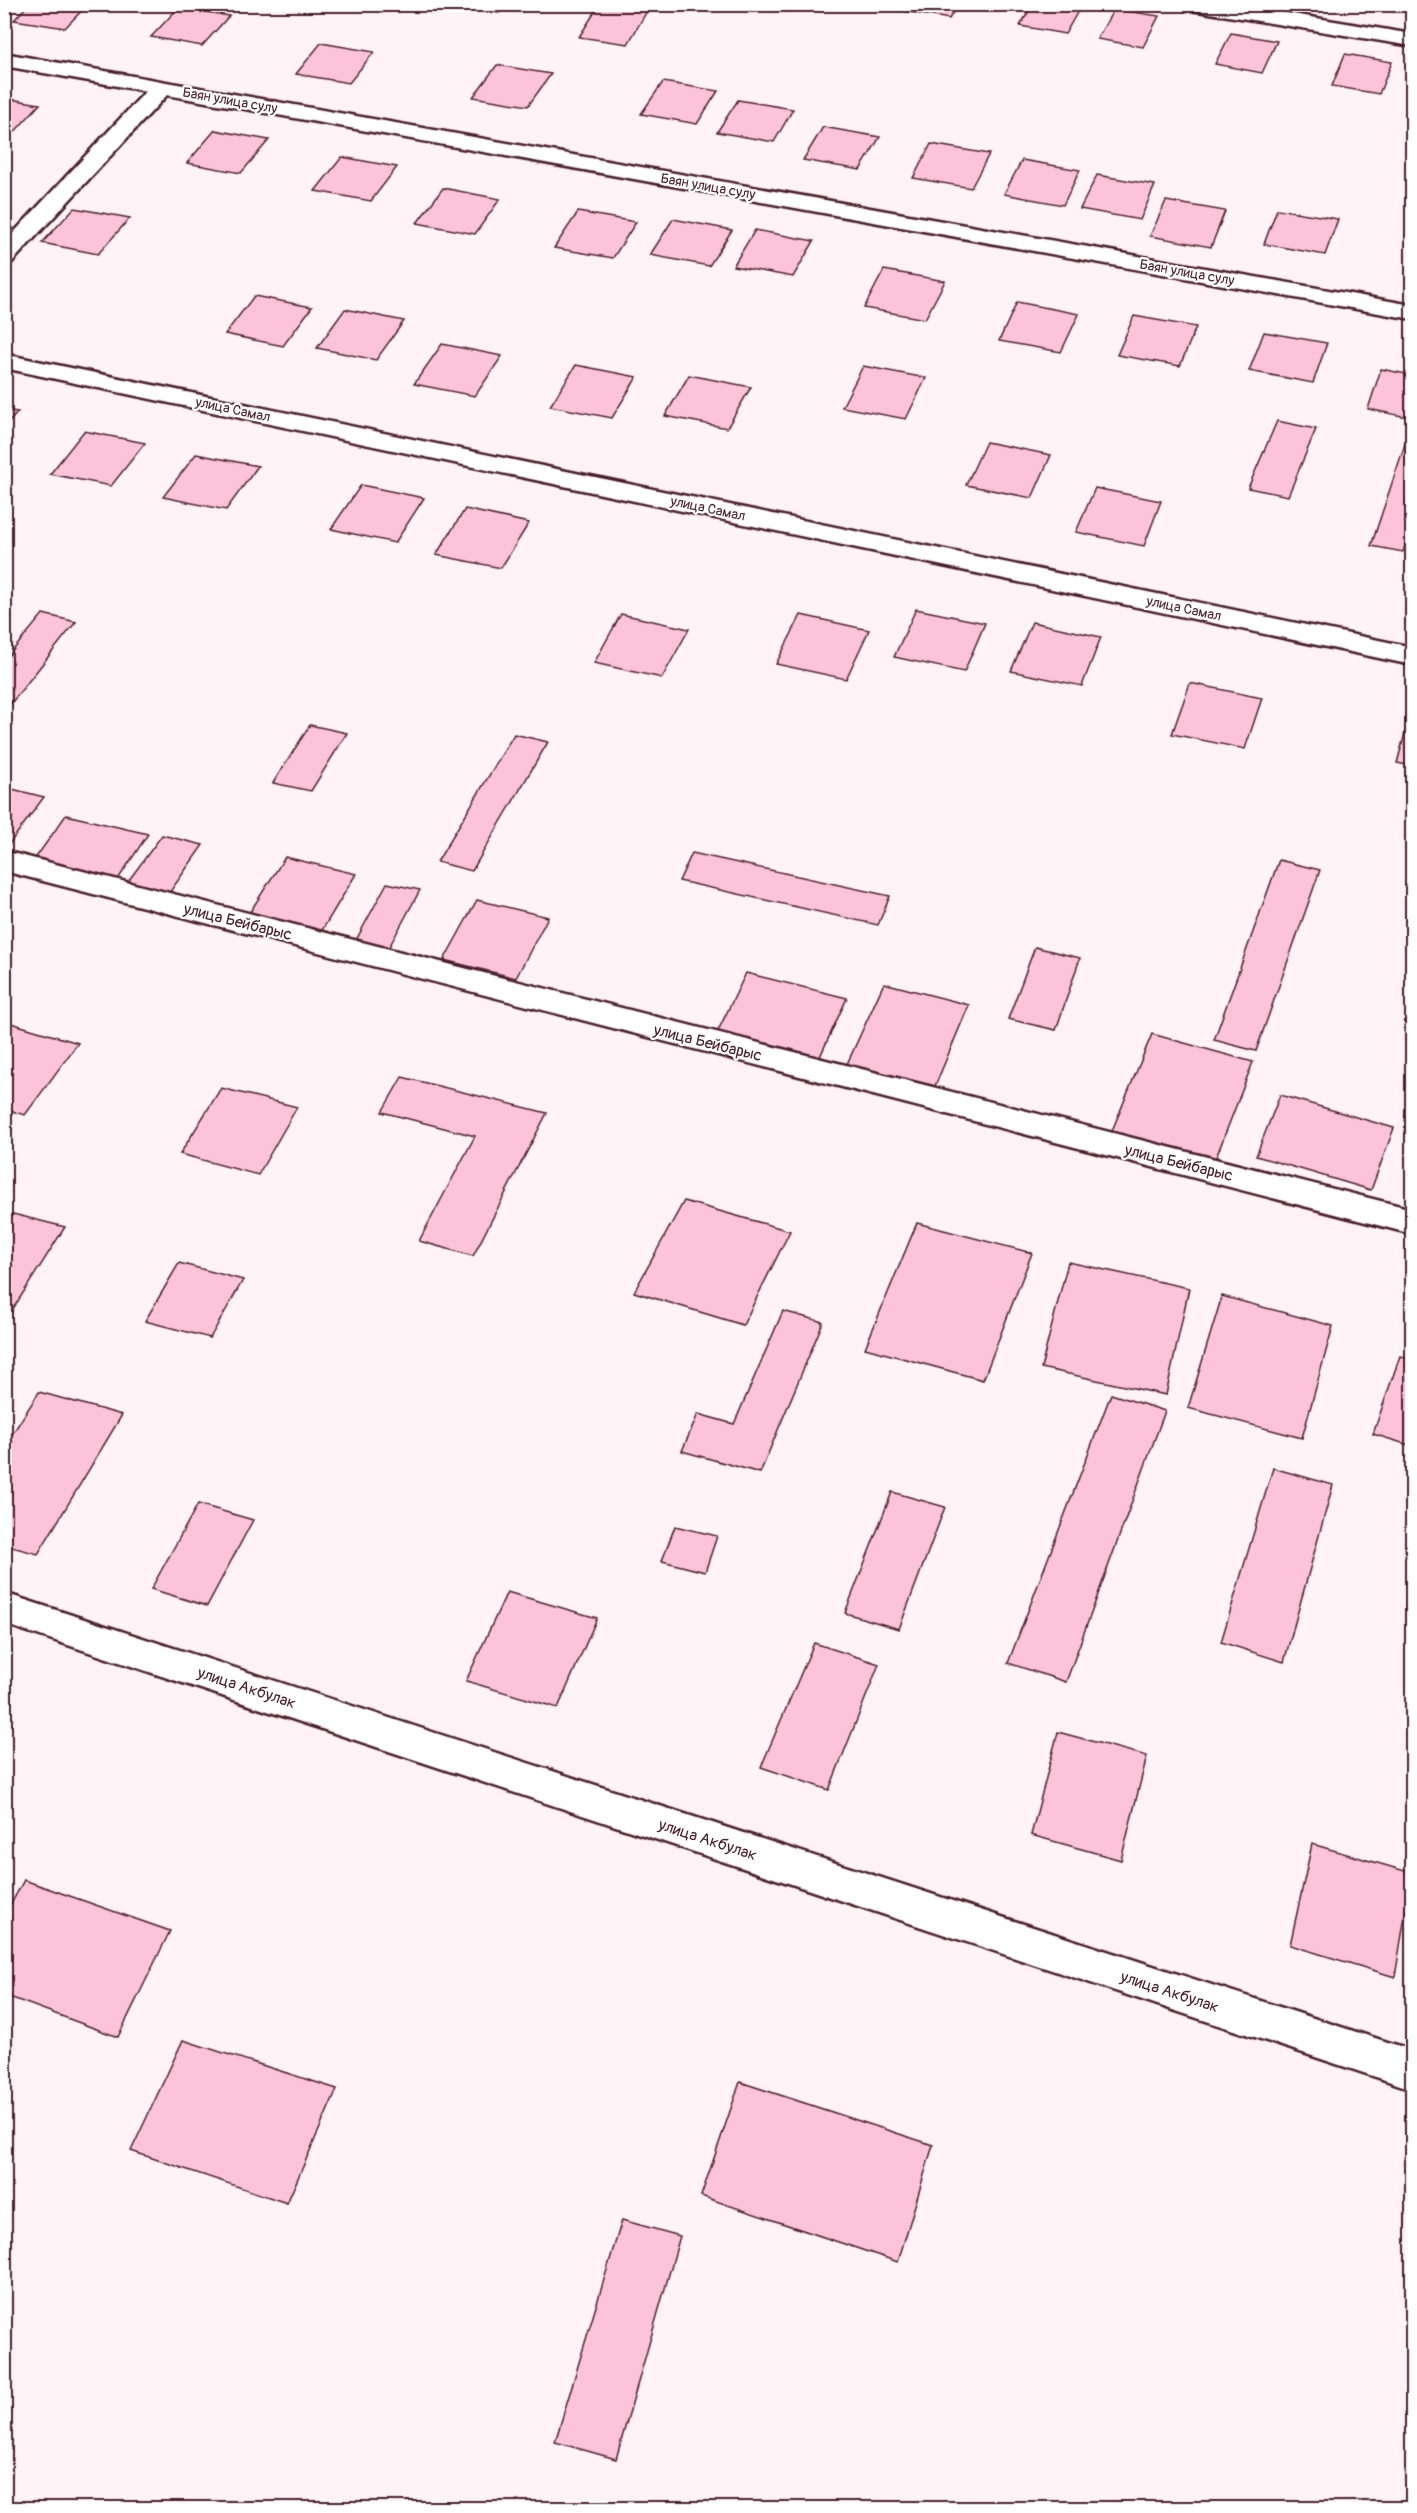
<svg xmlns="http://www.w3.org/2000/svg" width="1417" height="2513" font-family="Pangolin,sans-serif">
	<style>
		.building { fill: #fdc4d9; stroke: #4a1f2b; stroke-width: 1.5 }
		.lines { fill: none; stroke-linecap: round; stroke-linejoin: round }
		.street-casing { stroke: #4a1f2b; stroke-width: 5 }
		.street { fill: #fff; fill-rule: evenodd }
		.labels { text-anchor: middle; stroke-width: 4.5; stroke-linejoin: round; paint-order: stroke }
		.far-street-label { font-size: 14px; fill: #4a1f2b; stroke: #fff }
		.street-label { font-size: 16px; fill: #4a1f2b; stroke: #fff }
	</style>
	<rect width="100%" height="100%" fill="#fff3f7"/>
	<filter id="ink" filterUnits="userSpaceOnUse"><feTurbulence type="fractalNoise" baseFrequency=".0167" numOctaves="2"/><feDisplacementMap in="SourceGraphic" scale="12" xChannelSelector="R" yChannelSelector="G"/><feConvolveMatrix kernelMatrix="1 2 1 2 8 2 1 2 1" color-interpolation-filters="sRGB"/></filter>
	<g filter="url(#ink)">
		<g class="building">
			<polygon points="29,4 88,4 65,28 14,20"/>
			<polygon points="450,4 506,4 499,13"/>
			<polygon points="600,4 651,4 628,44 579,37"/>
			<polygon points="882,4 958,4 949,19 880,7"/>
			<polygon points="1033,4 1082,4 1065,34 1020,26"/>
			<polygon points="179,7 229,16 202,46 151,37"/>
			<polygon points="1114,9 1159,16 1143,47 1097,39"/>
			<polygon points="1231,33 1277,41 1262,73 1215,64"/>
			<polygon points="321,43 374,52 349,83 296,74"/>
			<polygon points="1345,54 1392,62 1379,94 1332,86"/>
			<polygon points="497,65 551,74 528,106 473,97"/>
			<polygon points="663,82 718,91 697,124 641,114"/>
			<polygon points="4,98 40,104 10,137 4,136"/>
			<polygon points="738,100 793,109 774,142 717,132"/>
			<polygon points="823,127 880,137 860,170 803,160"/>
			<polygon points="215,130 269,140 241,173 187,163"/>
			<polygon points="931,144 989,154 971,188 913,178"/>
			<polygon points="342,157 397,167 371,201 315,191"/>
			<polygon points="1022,160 1080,170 1063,205 1004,194"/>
			<polygon points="1097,175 1155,185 1140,220 1080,209"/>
			<polygon points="443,188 500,199 475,234 417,223"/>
			<polygon points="1166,201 1225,211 1211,247 1150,236"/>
			<polygon points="74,208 130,218 98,254 42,243"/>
			<polygon points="1277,209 1338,219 1325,255 1264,244"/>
			<polygon points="578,212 636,222 613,258 554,248"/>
			<polygon points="673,219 732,230 709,266 650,255"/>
			<polygon points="755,230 814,241 793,277 733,266"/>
			<polygon points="884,270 945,281 925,319 864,308"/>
			<polygon points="254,296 312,307 283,346 225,334"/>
			<polygon points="1017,302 1079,314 1061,352 999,341"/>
			<polygon points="345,309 404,321 376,360 317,348"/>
			<polygon points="1134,316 1196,327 1180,366 1117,355"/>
			<polygon points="1264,332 1327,343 1313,383 1249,371"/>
			<polygon points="442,344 502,356 475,396 414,384"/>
			<polygon points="576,365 637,377 612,418 550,406"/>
			<polygon points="863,366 926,378 906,419 842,407"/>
			<polygon points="1381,369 1412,375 1412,418 1368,409"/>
			<polygon points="689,375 751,387 727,428 665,416"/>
			<polygon points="4,410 18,412 4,428"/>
			<polygon points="1277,421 1316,429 1288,496 1248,488"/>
			<polygon points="84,431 145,443 111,486 50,474"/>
			<polygon points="1407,438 1412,439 1412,524 1403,552 1371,546"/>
			<polygon points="986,442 1051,455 1032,498 966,485"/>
			<polygon points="196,454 258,466 226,510 163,497"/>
			<polygon points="361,485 424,498 395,543 331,529"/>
			<polygon points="1095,488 1161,501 1144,546 1076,532"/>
			<polygon points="465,509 529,523 501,568 436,555"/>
			<polygon points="916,609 985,623 964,672 894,657"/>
			<polygon points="43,614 76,622 4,712 4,661"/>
			<polygon points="621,614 689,629 662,678 594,663"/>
			<polygon points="801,615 869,630 846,679 776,664"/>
			<polygon points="1032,622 1101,637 1082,686 1011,671"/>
			<polygon points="1190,683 1262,698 1245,749 1172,734"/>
			<polygon points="1411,711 1412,711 1412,766 1397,763"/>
			<polygon points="310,725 347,733 311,791 273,783"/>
			<polygon points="514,734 548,742 472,871 437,862"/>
			<polygon points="4,787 44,797 4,851"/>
			<polygon points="66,815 148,834 111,890 27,870"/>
			<polygon points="162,835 203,845 160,906 118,895"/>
			<polygon points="692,853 890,896 878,925 679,881"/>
			<polygon points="285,857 356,874 321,932 248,915"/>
			<polygon points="1279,860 1320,870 1256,1051 1214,1040"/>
			<polygon points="387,883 420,890 388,949 355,942"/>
			<polygon points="477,900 548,917 516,978 444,960"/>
			<polygon points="1035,947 1080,958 1056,1030 1008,1019"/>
			<polygon points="746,973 847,998 817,1063 715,1037"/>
			<polygon points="884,983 969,1005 935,1086 847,1064"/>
			<polygon points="4,1021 78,1043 25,1115 4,1109"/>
			<polygon points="1152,1034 1253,1062 1212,1168 1109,1138"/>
			<polygon points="1412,1073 1412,1118 1405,1116"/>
			<polygon points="402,1077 547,1113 473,1256 419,1241 475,1136 382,1112"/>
			<polygon points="221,1088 297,1107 258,1175 180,1154"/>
			<polygon points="1280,1095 1394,1128 1371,1190 1256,1156"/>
			<polygon points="684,1201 790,1231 743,1325 634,1292"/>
			<polygon points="13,1214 65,1227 4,1323 4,1226"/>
			<polygon points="917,1223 1032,1253 983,1380 865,1348"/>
			<polygon points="1068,1262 1189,1288 1166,1395 1041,1368"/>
			<polygon points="179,1263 243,1280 210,1338 145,1321"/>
			<polygon points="1222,1296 1333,1326 1302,1438 1188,1408"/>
			<polygon points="783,1311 823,1322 760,1473 682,1451 698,1414 734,1424"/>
			<polygon points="1400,1356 1412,1360 1412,1446 1373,1434"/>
			<polygon points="39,1392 122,1415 38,1554 4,1545 4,1447"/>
			<polygon points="1111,1394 1165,1411 1066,1682 1008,1663"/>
			<polygon points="1273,1468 1333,1485 1284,1662 1221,1642"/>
			<polygon points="892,1492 945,1507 899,1629 845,1613"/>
			<polygon points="198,1504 253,1520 207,1606 151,1589"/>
			<polygon points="675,1526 717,1536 705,1572 662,1561"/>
			<polygon points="507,1592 597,1618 558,1708 466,1681"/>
			<polygon points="814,1643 879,1664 829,1790 761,1767"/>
			<polygon points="1058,1732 1147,1756 1121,1860 1031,1835"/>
			<polygon points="1312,1844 1412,1873 1395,1977 1290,1945"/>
			<polygon points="24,1880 170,1931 118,2037 4,1995 4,1917"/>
			<polygon points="183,2040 337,2089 287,2203 131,2151"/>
			<polygon points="740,2082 933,2145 898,2262 701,2196"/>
			<polygon points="622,2220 680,2236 616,2459 555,2442"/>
		</g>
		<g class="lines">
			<g class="street-casing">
				<g id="street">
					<polygon points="1181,4 1233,4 1412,34 1412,46 1191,10"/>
					<polygon points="4,53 1412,305 1412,319 167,95 12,262 4,264 4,243 146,91 4,66"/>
					<polygon points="4,354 1412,647 1412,665 4,368"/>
					<polygon points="4,851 1412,1209 1412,1234 4,871"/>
					<polygon points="4,1593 1412,2050 1412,2089 4,1624"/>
				</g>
			</g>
			<use href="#street" class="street"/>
		</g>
	</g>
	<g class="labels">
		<g class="far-street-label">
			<text transform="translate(230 100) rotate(10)" y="5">Баян улица сулу</text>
			<text transform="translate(708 186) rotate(10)" y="5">Баян улица сулу</text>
			<text transform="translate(1187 272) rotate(10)" y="5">Баян улица сулу</text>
			<text transform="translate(233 409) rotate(12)" y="5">улица Самал</text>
			<text transform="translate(708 508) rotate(12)" y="5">улица Самал</text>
			<text transform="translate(1184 608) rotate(12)" y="5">улица Самал</text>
		</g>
		<g class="street-label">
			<text transform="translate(238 921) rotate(14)" y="6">улица Бейбарыс</text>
			<text transform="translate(708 1042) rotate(14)" y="6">улица Бейбарыс</text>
			<text transform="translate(1179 1162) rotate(14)" y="6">улица Бейбарыс</text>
			<text transform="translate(247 1687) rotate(18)" y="6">улица Акбулак</text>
			<text transform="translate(708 1839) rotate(18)" y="6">улица Акбулак</text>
			<text transform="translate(1170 1991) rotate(18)" y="6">улица Акбулак</text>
		</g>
	</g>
	<rect width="1417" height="2513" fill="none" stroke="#fff" stroke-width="24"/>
	<rect x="12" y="12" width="1393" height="2489" fill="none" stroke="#4a1f2b" stroke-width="2" filter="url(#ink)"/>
</svg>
